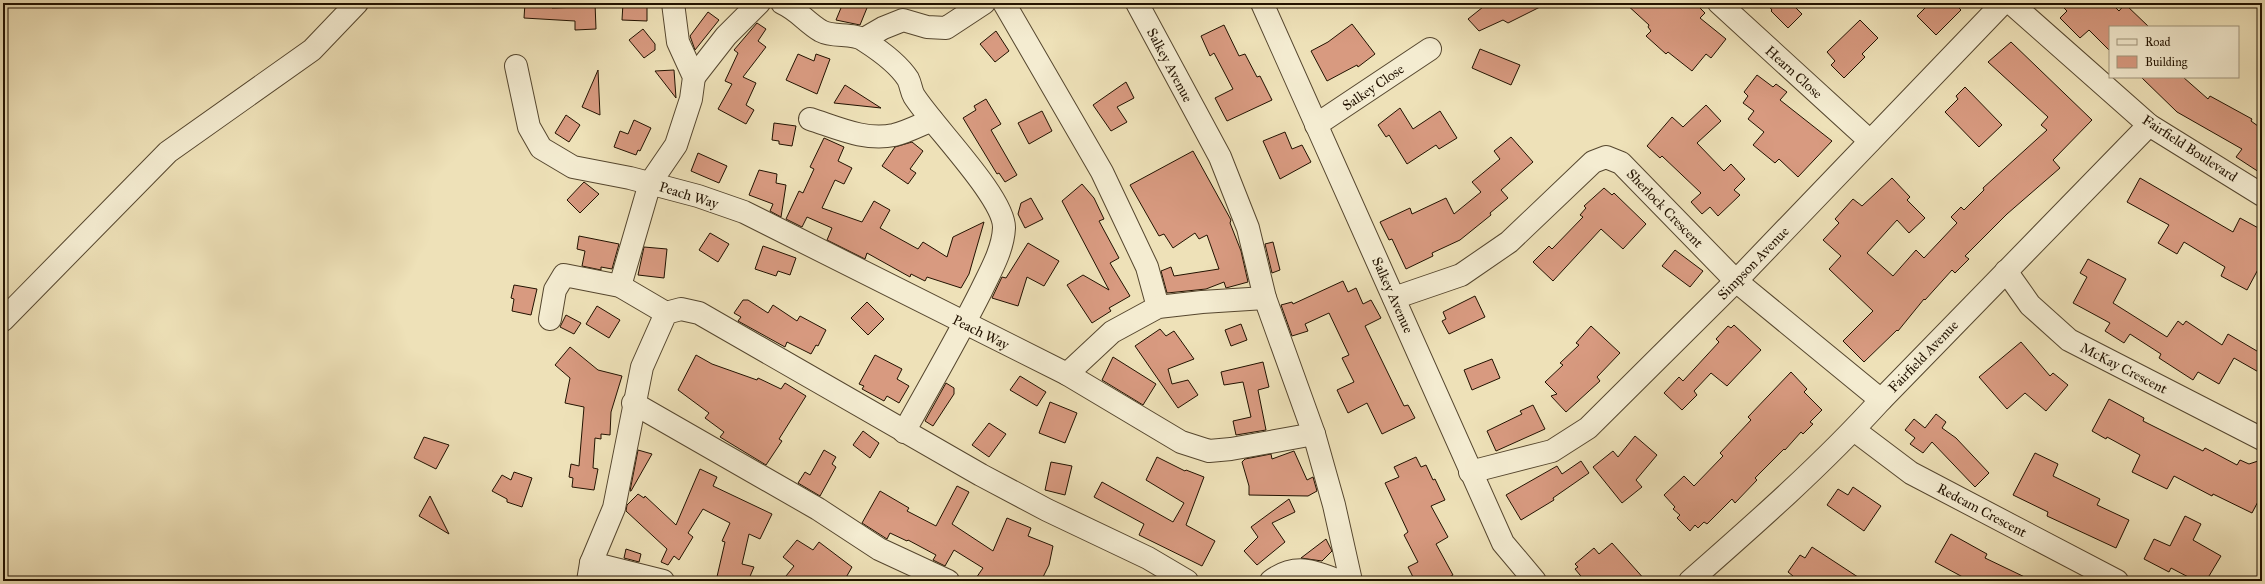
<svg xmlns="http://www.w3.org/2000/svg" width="2265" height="584" font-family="'IM FELL Great Primer',serif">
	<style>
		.building { fill: #d89a80; stroke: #221200 }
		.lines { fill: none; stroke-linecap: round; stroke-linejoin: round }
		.minor-casing { stroke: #55462e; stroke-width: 24 }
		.minor { stroke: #f4ecd1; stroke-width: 22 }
		.labels { text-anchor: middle; stroke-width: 3; stroke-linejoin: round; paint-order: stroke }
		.street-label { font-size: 14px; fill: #221200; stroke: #f4ecd1 }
	</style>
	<rect width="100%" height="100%" fill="#eee1b8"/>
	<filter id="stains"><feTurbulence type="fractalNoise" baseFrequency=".005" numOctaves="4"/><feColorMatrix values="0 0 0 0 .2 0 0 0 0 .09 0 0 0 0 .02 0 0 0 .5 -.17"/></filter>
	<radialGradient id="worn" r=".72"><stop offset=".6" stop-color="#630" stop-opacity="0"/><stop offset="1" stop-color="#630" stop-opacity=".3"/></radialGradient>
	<g class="building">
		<polygon points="525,3 552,3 552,8 581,7 581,3 595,3 596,29 575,30 575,21 524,18"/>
		<polygon points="623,3 647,3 647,21 622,20"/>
		<polygon points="843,3 869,3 860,25 836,20"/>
		<polygon points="1488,3 1548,3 1508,23 1503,20 1479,31 1468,19"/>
		<polygon points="1625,3 1695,3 1705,13 1700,18 1726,39 1711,58 1706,54 1692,71 1668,52 1666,54 1646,36 1651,31 1648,27 1649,25"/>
		<polygon points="1766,3 1791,3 1802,14 1788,28 1771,11 1772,10"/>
		<polygon points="1930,3 1954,3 1961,10 1936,35 1917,16"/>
		<polygon points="2059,3 2111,3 2119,11 2125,4 2149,27 2110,27 2110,51 2089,30 2080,38 2060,18 2067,11"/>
		<polygon points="708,12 719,20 695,50 690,36"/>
		<polygon points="1860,20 1878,38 1862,54 1865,57 1844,78 1831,65 1835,61 1827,52"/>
		<polygon points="757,23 766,29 758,41 766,47 743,77 756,83 746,105 754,110 746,124 718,109 732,84 725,81 738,53 734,50"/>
		<polygon points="1352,24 1375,54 1358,67 1357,65 1327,81 1311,51 1328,42"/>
		<polygon points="1224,25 1239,56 1245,54 1257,77 1260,76 1272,100 1227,121 1215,98 1233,89 1214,53 1210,56 1201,36"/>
		<polygon points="643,29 655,44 655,50 644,58 629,40"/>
		<polygon points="996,31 1009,51 995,62 980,44"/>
		<polygon points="2011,42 2092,120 2053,160 2060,168 2007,214 1965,256 1969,259 1955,273 1952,270 1925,300 1924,299 1898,331 1897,330 1864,362 1843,341 1873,311 1829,269 1841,256 1823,240 1839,223 1835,219 1853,199 1862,206 1892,178 1910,197 1907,200 1925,218 1909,233 1897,220 1867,253 1893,276 1916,250 1924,258 1957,223 1951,217 1961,207 1964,210 1984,190 1983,188 2047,130 2041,125 2048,117 1988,62"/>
		<polygon points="1480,49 1520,65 1511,85 1472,68"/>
		<polygon points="798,54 814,61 816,54 830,59 817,94 786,80"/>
		<polygon points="598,70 600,115 582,107"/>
		<polygon points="674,70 676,98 655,71"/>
		<polygon points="1757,75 1773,87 1776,84 1787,92 1780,100 1832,141 1798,177 1779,159 1775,163 1753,145 1764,132 1748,119 1754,111 1743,103 1748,96 1744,92"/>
		<polygon points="2141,77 2183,77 2208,99 2210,96 2252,119 2251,121 2262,129 2262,174 2236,157 2242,149 2177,112"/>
		<polygon points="1126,82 1134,98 1117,107 1127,122 1111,131 1093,105"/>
		<polygon points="845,85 881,108 834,103"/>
		<polygon points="1965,87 2002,125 1979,147 1945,112 1958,99 1956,96"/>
		<polygon points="986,99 1001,124 991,130 1017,175 1005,182 999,173 997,174 963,118 976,110 974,106"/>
		<polygon points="1706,105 1721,121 1697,143 1724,171 1731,164 1745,179 1734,190 1740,195 1718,216 1710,207 1702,214 1691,202 1701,193 1662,156 1660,158 1647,146 1672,117 1683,127"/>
		<polygon points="1400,108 1413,129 1440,111 1457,138 1439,149 1436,145 1407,164 1389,135 1386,137 1378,125"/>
		<polygon points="1042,111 1052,131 1029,144 1018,123"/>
		<polygon points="566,115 580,125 569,142 555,133"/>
		<polygon points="634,120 651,128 640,151 638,150 636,155 614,147 620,131 628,134"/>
		<polygon points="774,123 796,126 792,146 779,144 779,141 772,140"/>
		<polygon points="1285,132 1292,149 1302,145 1311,162 1280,179 1263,141"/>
		<polygon points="1511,137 1533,162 1501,190 1508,198 1490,213 1491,215 1460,240 1432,253 1433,256 1406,269 1392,239 1389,240 1380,222 1410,208 1412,214 1446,198 1454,214 1481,192 1472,182 1500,159 1494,151"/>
		<polygon points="824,138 844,147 838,161 852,168 844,184 835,180 822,208 862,222 874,201 890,210 880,228 918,249 923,242 947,257 953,237 984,222 969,274 961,288 927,277 925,281 911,274 910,277 867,253 865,259 827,240 832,228 807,217 802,227 786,219 799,191 803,193 814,169 810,167"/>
		<polygon points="912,142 923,151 910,169 916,173 908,184 882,166 895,147"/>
		<polygon points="1193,151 1231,220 1230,223 1241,251 1248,282 1226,288 1224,282 1206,289 1167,293 1161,271 1171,267 1174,276 1219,269 1207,235 1199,239 1195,233 1173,248 1164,234 1159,236 1130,185"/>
		<polygon points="698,153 727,166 719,183 691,171"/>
		<polygon points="759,170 777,174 776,183 786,185 781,217 770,211 773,204 749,195"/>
		<polygon points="2140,178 2233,232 2240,218 2262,230 2262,262 2247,290 2221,276 2225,267 2184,242 2177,254 2158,243 2169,225 2127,202"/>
		<polygon points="584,182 599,194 580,213 567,200"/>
		<polygon points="1082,184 1094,198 1104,219 1099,221 1119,258 1110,263 1130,296 1109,308 1111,311 1092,323 1067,285 1083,275 1109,290 1062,201"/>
		<polygon points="1604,188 1612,195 1614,193 1646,224 1623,249 1601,229 1553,281 1533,262 1549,246 1552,249 1583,217 1580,215 1586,208 1584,206"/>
		<polygon points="1031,198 1043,219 1025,228 1018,214 1021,203"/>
		<polygon points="710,233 729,244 718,262 699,250"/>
		<polygon points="579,236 619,244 612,269 601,267 601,270 582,266 585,251 577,249"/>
		<polygon points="1273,242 1280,270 1272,273 1265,244"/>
		<polygon points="1028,243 1059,261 1044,286 1027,277 1018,306 992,298 1002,277 1006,278"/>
		<polygon points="763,246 796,258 790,275 778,271 776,276 755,269"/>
		<polygon points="644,247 667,249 664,278 638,275"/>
		<polygon points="1675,250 1703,271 1690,287 1662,266"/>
		<polygon points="2088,259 2126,279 2113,303 2167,337 2178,321 2183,325 2186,321 2222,345 2228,334 2262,354 2262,374 2234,358 2219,384 2198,372 2193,380 2159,358 2161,354 2130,334 2124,343 2105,331 2110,323 2073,303 2087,277 2080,273"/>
		<polygon points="1343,281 1348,292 1356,288 1363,304 1371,300 1381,318 1365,326 1404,406 1408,405 1415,418 1382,434 1367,403 1348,413 1337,390 1354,382 1342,358 1349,355 1329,313 1305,324 1308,331 1292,336 1281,305 1292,302 1293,304"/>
		<polygon points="514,285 537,289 531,315 512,311 514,299 511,298"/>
		<polygon points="1475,296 1485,317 1449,334 1442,321 1446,319 1443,312"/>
		<polygon points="743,300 748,300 768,313 773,305 797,321 800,316 826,330 818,346 816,345 811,354 787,342 785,347 738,321 741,317 734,313"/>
		<polygon points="867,302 884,319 868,335 851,318"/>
		<polygon points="597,306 620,320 609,338 586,324"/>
		<polygon points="566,315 581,323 574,334 560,327"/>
		<polygon points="1241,324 1247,340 1231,346 1225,330"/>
		<polygon points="1734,325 1761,350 1727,386 1711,373 1694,391 1697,395 1682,410 1664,393 1679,377 1683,381 1719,342 1716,339 1728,326 1731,328"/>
		<polygon points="1591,326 1620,353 1597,377 1600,381 1566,412 1551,396 1557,394 1545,382 1563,365 1560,363 1579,345 1576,343"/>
		<polygon points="1160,329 1166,336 1174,331 1194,359 1168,369 1172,384 1188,380 1198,395 1178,408 1135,346"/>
		<polygon points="2021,342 2050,376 2053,373 2068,385 2046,411 2025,393 2007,409 1979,377"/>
		<polygon points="570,347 598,370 622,376 611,412 610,435 601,434 601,439 595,438 593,468 598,469 594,490 572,487 573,478 569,477 571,464 579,466 584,407 565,403 570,378 555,365"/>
		<polygon points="696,355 712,364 757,380 758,378 781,389 785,383 806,396 779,439 782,441 766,465 720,437 724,432 705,418 709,413 678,390"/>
		<polygon points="875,355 902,369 897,379 909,386 899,403 887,396 884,401 862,389 864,386 859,384"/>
		<polygon points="1113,357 1156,384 1143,405 1102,380"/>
		<polygon points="1492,359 1500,378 1472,390 1464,370"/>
		<polygon points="1263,362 1269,387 1258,390 1266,430 1236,435 1233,421 1251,417 1243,382 1224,385 1221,372"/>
		<polygon points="1791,372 1807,389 1804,392 1822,410 1810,422 1813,424 1803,434 1801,432 1785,450 1784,449 1755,478 1757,480 1735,503 1732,499 1707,524 1704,522 1698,528 1695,525 1690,531 1677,518 1680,515 1673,509 1675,507 1664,495 1684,476 1694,486 1723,456 1720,453 1751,420 1748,417"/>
		<polygon points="1020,376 1046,392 1037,406 1010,390"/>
		<polygon points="946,383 954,388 954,394 933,426 925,421"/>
		<polygon points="2109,399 2144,418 2143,421 2203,451 2205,448 2237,465 2240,460 2249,464 2258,461 2258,470 2262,473 2262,494 2252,513 2213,494 2212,496 2174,476 2167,489 2132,472 2140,455 2107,437 2106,439 2092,431"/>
		<polygon points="1050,402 1077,413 1065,443 1039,433"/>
		<polygon points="1533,405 1545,429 1496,451 1487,431 1522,414 1520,411"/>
		<polygon points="1936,414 1946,422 1942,428 1956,438 1989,473 1975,487 1932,442 1923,453 1910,444 1915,438 1905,430 1914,419 1925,428"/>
		<polygon points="989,423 1006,434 989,457 972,445"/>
		<polygon points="863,431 879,443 870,458 853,445"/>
		<polygon points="1635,436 1657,455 1636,480 1642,487 1622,503 1593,467 1613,451 1618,457"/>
		<polygon points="424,437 449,445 436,469 414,458"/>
		<polygon points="638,450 652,454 631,491 630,491"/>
		<polygon points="824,450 836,457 832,464 836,467 820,496 798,483 805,472 810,475"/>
		<polygon points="1294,451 1307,480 1313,477 1317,491 1308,496 1249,495 1249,486 1242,462 1245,459 1271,454 1272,459"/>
		<polygon points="2035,453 2058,464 2053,476 2100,499 2097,505 2129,520 2116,548 2047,516 2048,512 2013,495"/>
		<polygon points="1157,457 1185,471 1186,470 1204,477 1186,525 1215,541 1202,566 1139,535 1144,524 1094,497 1102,482 1173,522 1184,503 1146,480"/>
		<polygon points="1416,457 1421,467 1426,465 1433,480 1435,479 1445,500 1431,506 1448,537 1436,544 1453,575 1442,581 1415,581 1408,567 1418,562 1404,535 1408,532 1385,483 1399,477 1394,467"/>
		<polygon points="1581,461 1589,473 1553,498 1554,500 1521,520 1506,495 1557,466 1562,474"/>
		<polygon points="1051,462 1072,466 1065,495 1045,490"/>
		<polygon points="700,469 717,477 713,486 772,514 760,539 749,534 742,564 754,567 748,581 716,581 725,542 722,541 730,523 703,509 688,533 693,537 679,560 674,556 668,565 661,562 667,549 626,511 627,505 638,494 644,498 645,496 676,525"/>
		<polygon points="514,472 532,478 522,507 507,502 507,499 492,491 502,475 511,480"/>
		<polygon points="957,486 969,492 952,524 993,551 1007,518 1031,528 1028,536 1053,546 1049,565 1041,581 974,581 983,568 954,550 945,566 933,560 936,555 908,540 907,541 890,533 887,539 862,523 880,491 909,508 907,511 936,526"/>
		<polygon points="1853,487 1881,506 1864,531 1827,505 1838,489 1848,495"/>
		<polygon points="430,496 449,534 419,516"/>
		<polygon points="1289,499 1295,512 1272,523 1285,542 1257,565 1244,551 1258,537 1251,527"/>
		<polygon points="2185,516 2201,524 2193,540 2221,556 2206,581 2196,581 2171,568 2169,572 2144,559 2154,539 2170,546"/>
		<polygon points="1951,534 1987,554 1985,558 2033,581 1970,581 1935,562"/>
		<polygon points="1326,539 1332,551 1322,561 1301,558"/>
		<polygon points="797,540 813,550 819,542 852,567 844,581 782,581 794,566 783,557"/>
		<polygon points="1612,543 1646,581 1585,581 1575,569 1578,567 1575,564 1594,548 1599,554"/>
		<polygon points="1812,547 1864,581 1790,581 1793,576 1788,572 1800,555 1805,558"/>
		<polygon points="626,549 641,554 639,562 624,558"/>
	</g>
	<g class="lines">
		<g class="minor-casing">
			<g id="minor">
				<path d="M782,3C798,10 807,23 821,31C834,38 854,32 865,41C879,50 899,65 908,79C911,85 911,91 914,96C933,126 1005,198 1004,228C1003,250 990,272 981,291C957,339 930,385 904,432"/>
				<polyline points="1004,3 1102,172 1147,267 1158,307"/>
				<polyline points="1137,3 1220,157 1248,228 1265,298 1314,434 1334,505 1351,581"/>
				<polyline points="1262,3 1503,543 1535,581"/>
				<polyline points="1719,3 1870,141"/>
				<polyline points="2011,3 2149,125 2262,195"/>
				<polyline points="864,39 883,28 903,20 927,27 946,28 984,3"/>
				<polyline points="516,66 529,127 541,148 573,167 630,178 698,196 744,212 1067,374 1181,442 1209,451 1231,449 1314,434"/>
				<polyline points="694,77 726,36 759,3"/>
				<path d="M810,119C838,128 865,141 894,135C907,132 920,125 932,120"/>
				<polyline points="1316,125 1430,49"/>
				<polyline points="2006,271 2030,305 2069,340 2262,439"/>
				<polyline points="620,286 650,183 676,145 691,99 694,77 678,42 673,3"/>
				<polyline points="1394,298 1461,275 1509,242 1593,162 1606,157 1621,163 1736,281 1881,400"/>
				<polyline points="550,319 555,290 564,275 620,286 666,313"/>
				<polyline points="3,320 168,152 312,50 357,3"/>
				<polyline points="1067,374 1112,332 1158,307 1202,302 1265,298"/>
				<polyline points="633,403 818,509 879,549 948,581"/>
				<polyline points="1854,430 1911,473 2117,581"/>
				<polyline points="1470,472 1552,451 1588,428 1736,281 2003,3"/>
				<polyline points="591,563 663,581"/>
				<polyline points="588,581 591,563 614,508 642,367 666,313 681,309 699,313 981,475 1047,510 1148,558 1187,581"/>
				<path d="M1271,581C1295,563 1314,571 1339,581"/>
				<path d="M1690,581C1756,523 1822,465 1881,400L2149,125"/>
			</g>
		</g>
		<use href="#minor" class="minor"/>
	</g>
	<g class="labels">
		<g class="street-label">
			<text transform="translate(1170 65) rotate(62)" y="5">Salkey Avenue</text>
			<text transform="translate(1794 72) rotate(42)" y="5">Hearn Close</text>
			<text transform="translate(1373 87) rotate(-34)" y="5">Salkey Close</text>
			<text transform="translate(2190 148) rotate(33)" y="5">Fairfield Boulevard</text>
			<text transform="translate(689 195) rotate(17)" y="5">Peach Way</text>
			<text transform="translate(1665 208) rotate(46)" y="5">Sherlock Crescent</text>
			<text transform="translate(1753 263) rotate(-46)" y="5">Simpson Avenue</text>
			<text transform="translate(1393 295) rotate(66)" y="5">Salkey Avenue</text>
			<text transform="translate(981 332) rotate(26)" y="5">Peach Way</text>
			<text transform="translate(1923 356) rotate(-46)" y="5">Fairfield Avenue</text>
			<text transform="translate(2124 368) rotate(27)" y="5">McKay Crescent</text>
			<text transform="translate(1982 510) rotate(28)" y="5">Redcam Crescent</text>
		</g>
	</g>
	<rect width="2265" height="584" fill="none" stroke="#eee1b8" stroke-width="16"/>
	<rect x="4" y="4" width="2257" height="576" fill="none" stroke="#221200" stroke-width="2"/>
	<rect x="8" y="8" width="2249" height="568" fill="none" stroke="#221200"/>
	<rect x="2109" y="26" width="130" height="52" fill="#f4ecd1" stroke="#a0957d"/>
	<rect x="2117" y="39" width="20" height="6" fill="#f4ecd1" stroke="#a0957d"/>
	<text x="2145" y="46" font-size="12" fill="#221200">Road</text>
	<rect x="2117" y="56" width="20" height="12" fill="#d89a80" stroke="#a0957d"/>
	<text x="2145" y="66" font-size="12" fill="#221200">Building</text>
	<rect width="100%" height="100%" filter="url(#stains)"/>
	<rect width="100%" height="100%" fill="url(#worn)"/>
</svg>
